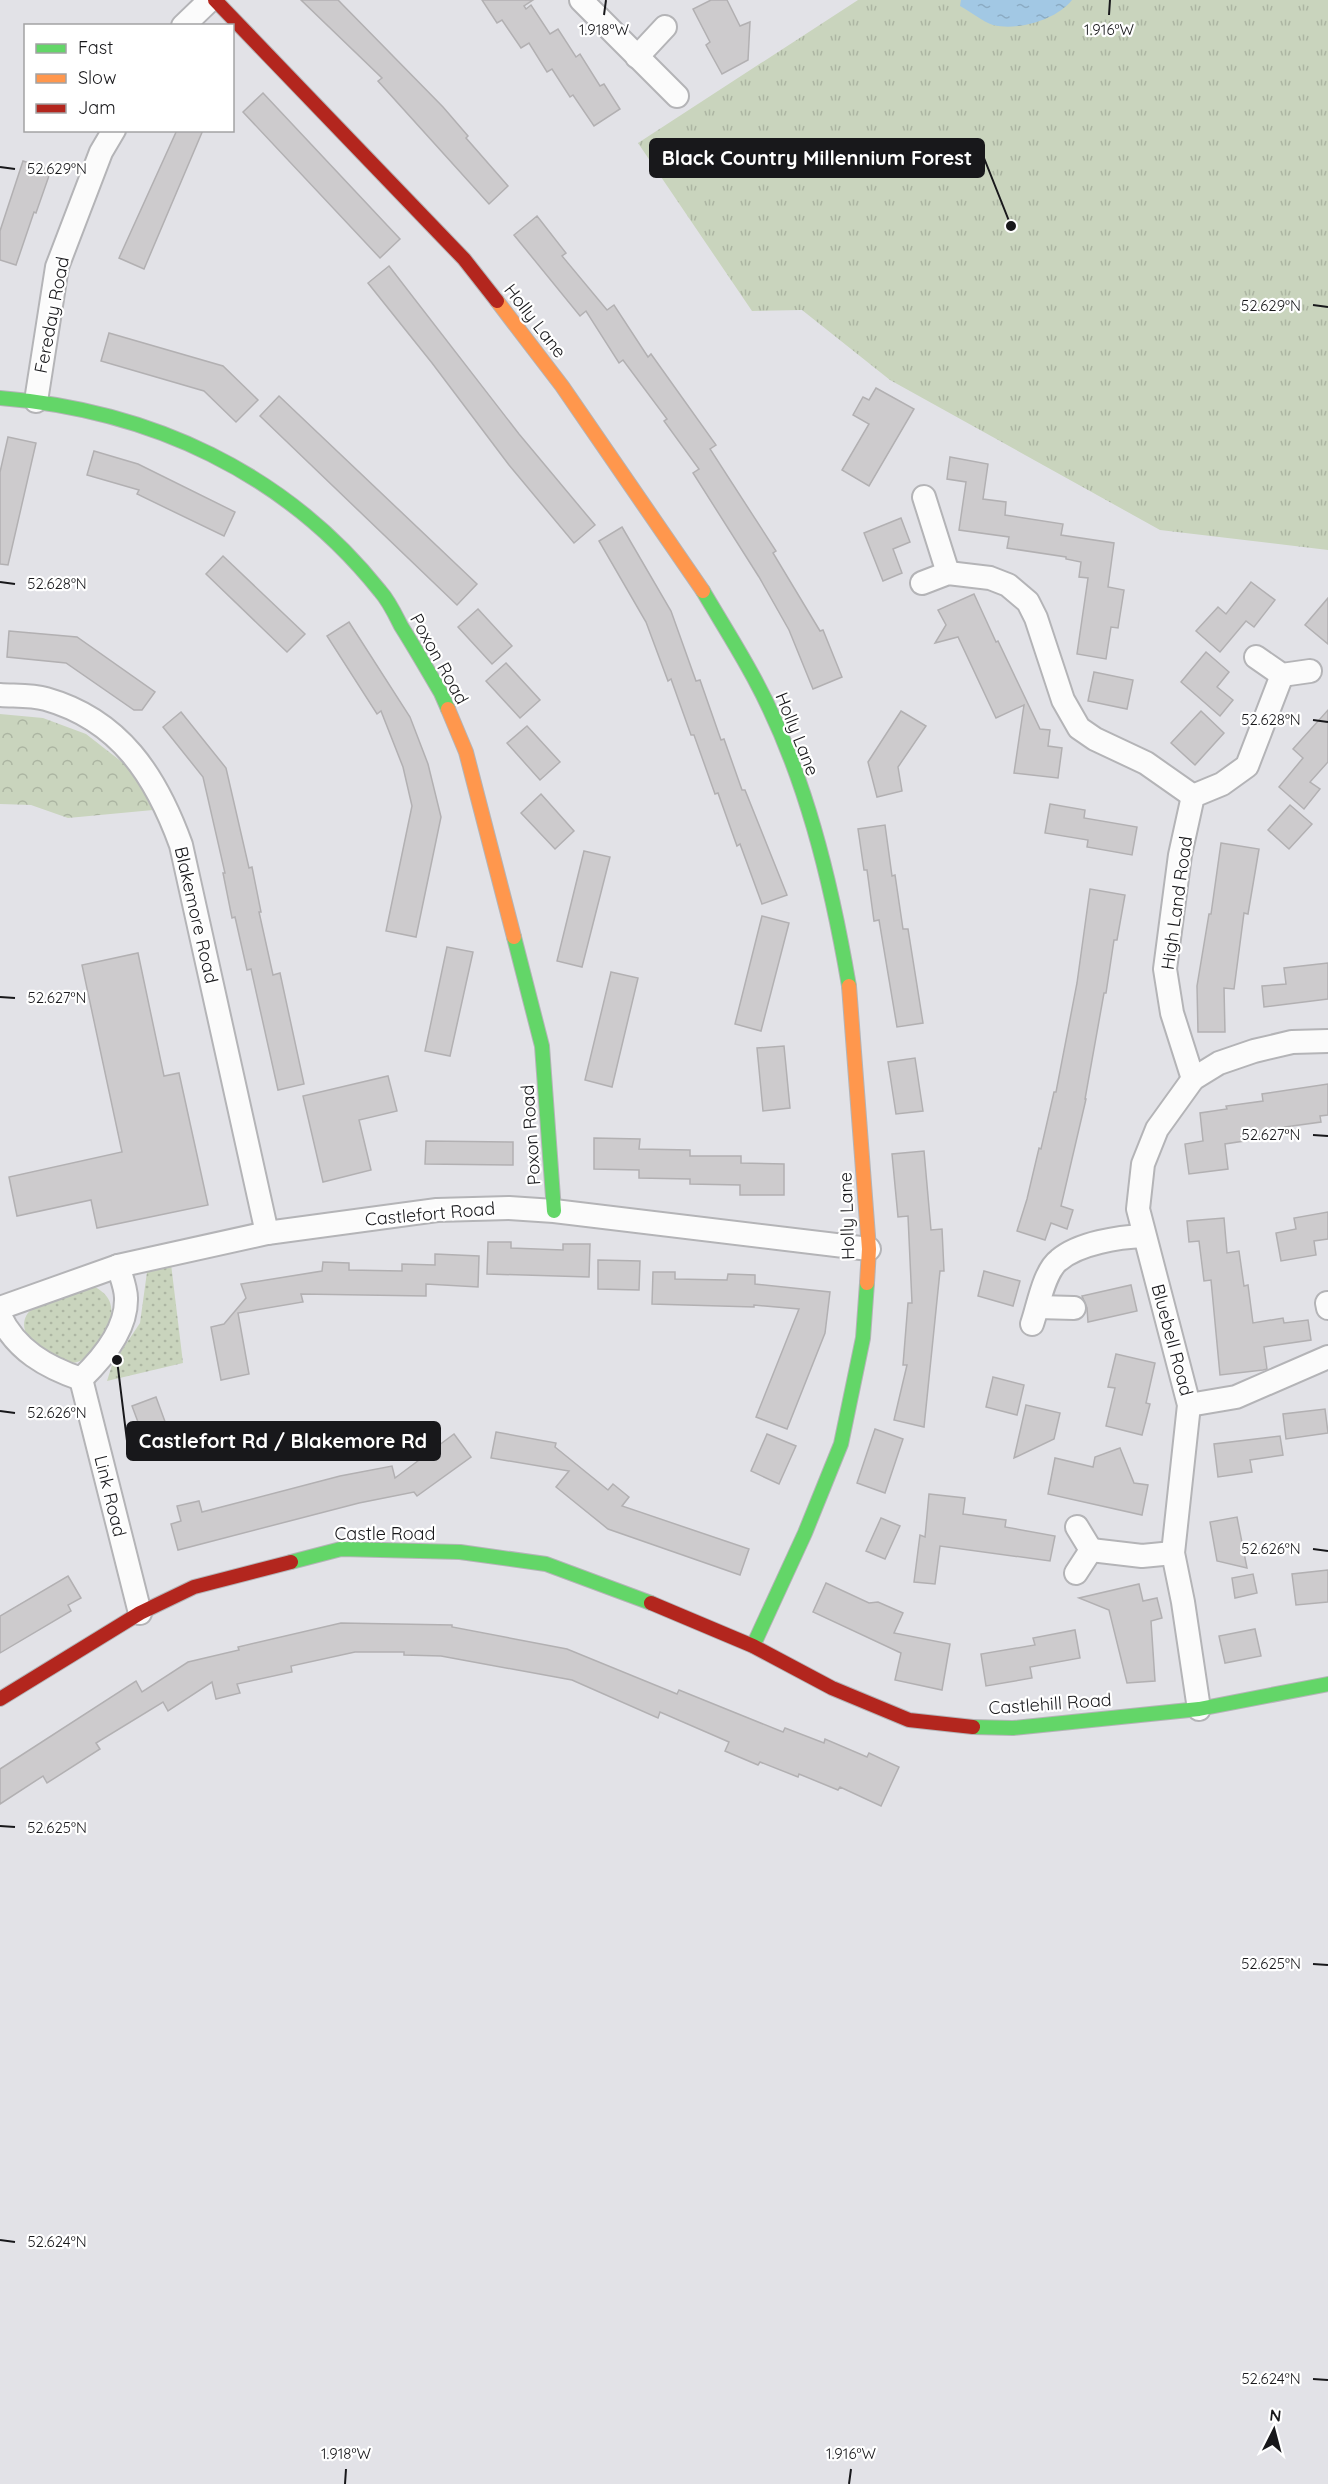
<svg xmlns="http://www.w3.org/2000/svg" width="1328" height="2484" font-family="Quicksand,sans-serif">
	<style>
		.grass { fill: url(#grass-dots) }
		.forest { fill: url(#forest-crowns) }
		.park { fill: url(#park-tufts) }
		.water { fill: url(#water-ripples) }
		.building { fill: #cdcbcd; stroke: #b2b0b2; stroke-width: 1.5 }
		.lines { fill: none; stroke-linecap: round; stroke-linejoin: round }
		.street-casing { stroke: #b4b4b7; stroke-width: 26 }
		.fast-casing { stroke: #b4b4b7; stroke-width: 16 }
		.slow-casing { stroke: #b4b4b7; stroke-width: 16 }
		.jam-casing { stroke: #b4b4b7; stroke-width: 16 }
		.street { stroke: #fbfbfb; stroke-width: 22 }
		.fast { stroke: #63d668; stroke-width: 14 }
		.slow { stroke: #ff974d; stroke-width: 14 }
		.jam { stroke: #b3261e; stroke-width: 14 }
		.ticks { fill: none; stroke: #18181b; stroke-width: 2 }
		.labels { text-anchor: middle; stroke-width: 4.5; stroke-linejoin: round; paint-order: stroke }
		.street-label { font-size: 18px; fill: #18181b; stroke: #fff }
		.ticks-label { font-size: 15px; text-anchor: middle; fill: #18181b; stroke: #fff; stroke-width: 4.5; stroke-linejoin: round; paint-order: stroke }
		.leader { fill: none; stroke: #18181b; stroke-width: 2 }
		.callout-dot { fill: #18181b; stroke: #fff; stroke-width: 2 }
		.callout { fill: #18181b; stroke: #18181b; stroke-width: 2 }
		.callout-label { font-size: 20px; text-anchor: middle; font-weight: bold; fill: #fff }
	</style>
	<defs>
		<pattern id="grass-dots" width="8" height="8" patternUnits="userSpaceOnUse" patternTransform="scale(1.5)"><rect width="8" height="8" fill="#c9d4bd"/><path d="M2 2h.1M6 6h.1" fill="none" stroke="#acb5a2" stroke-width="1.8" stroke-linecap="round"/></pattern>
		<pattern id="forest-crowns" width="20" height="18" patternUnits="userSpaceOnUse" patternTransform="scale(1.5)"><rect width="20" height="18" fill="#c9d4bd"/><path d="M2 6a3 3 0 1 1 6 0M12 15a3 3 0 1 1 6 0" fill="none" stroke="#acb5a2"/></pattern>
		<pattern id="park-tufts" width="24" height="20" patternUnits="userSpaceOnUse" patternTransform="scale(1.5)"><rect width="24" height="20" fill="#c9d4bd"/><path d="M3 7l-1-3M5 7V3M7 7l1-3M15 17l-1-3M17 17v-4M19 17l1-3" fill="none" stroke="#acb5a2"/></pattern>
		<pattern id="water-ripples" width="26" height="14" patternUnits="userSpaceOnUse" patternTransform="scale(1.5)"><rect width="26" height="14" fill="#a2c8e4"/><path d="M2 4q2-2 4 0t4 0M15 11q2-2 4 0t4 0" fill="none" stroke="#8babc3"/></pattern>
	</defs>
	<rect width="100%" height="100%" fill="#e2e2e7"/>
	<g class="grass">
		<polygon points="171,1264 183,1363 107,1381 112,1365 140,1323 147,1272"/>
		<path d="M89,1284C104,1291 114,1299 111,1318C109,1330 103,1341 94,1349C90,1353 85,1359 80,1361C56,1372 2,1331 34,1307C44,1299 75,1289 89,1284Z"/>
	</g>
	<polygon class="forest" points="0,714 43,718 86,734 131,769 153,810 68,818 31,805 0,804"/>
	<polygon class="park" points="858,0 1328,0 1328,550 1160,530 890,380 802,310 752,311 638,143"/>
	<path class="water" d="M961,0H1072C1056,20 1018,31 993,25C983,22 970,11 960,6Z"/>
	<g class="building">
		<polygon points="301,0 338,0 443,107 468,136 466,138 508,186 489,204 378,81 382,78"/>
		<polygon points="482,0 533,0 524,6 526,9 531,5 550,34 558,29 576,57 580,54 600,86 604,84 620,109 594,126 573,95 570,97 552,69 547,72 529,43 521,48 502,20 497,23"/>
		<polygon points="711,0 727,0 740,26 750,22 748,60 722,74 706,45 710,42 693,9"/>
		<polygon points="263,93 400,239 380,258 243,112"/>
		<polygon points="177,130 203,130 144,269 119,258"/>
		<polygon points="23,161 51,170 36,213 34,212 16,265 0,260 0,231"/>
		<polygon points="537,216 566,253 562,256 607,310 614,305 648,357 651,354 716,445 710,449 776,551 773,553 820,631 823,630 842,677 813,689 789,630 759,577 693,473 699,469 664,421 667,419 623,360 619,363 586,311 580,316 514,235"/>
		<polygon points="389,266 519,434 595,525 574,543 509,465 432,363 368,283"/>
		<polygon points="109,333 223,366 258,400 236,422 204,391 101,361"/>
		<polygon points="876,388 914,409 869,486 842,470 869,424 853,415 863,397 869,400"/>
		<polygon points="279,396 477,584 457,605 260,416"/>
		<polygon points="8,437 36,443 8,565 0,564 0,472"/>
		<polygon points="94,451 138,464 235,512 224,536 137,494 139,490 87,475"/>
		<polygon points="950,457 988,464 983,499 1006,502 1005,515 1063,524 1061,535 1114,543 1108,587 1124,590 1118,628 1111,627 1106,659 1077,654 1088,578 1079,577 1081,562 1066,559 1066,557 1007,548 1009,537 959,530 966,482 947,479"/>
		<polygon points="901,518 910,542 893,549 902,573 883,581 864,533"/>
		<polygon points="622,527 671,611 696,681 700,680 721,740 724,739 742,790 745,790 787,895 762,904 740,844 737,846 718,793 715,794 694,735 691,735 671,679 668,681 646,622 599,541"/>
		<polygon points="223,556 305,634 287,652 206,574"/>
		<polygon points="1251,582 1275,600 1254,627 1246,621 1220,652 1196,631 1218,607 1226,614"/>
		<polygon points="974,594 996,642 998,641 1040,729 1050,730 1048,746 1062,748 1058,778 1014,773 1024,705 996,718 958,637 935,643 946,625 938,610"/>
		<polygon points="1328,598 1328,644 1305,625"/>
		<polygon points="478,609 512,646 492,664 458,627"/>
		<polygon points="349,622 410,717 428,764 441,817 416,937 386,931 412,806 403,767 381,711 377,714 327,636"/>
		<polygon points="9,631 77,637 155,692 142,710 134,710 66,663 7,657"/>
		<polygon points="1206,652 1229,672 1217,687 1233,700 1220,716 1181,682"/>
		<polygon points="506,663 540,700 520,718 486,681"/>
		<polygon points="1094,672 1133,680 1127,709 1088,701"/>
		<polygon points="1328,710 1328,762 1310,782 1320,789 1304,809 1279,787 1303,758 1293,749"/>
		<polygon points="901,711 926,726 898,767 902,791 877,797 868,762"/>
		<polygon points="1201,711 1224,733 1195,765 1171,743"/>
		<polygon points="181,712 226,768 249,868 252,867 261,912 259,912 273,975 280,973 304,1084 278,1090 251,969 247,970 235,917 232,918 223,873 225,873 203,777 163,727"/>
		<polygon points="527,726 560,762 540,780 507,743"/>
		<polygon points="541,794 574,831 555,849 521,813"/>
		<polygon points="1050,804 1085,810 1084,818 1137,827 1132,855 1087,847 1088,840 1045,833"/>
		<polygon points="1290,805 1312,824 1289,849 1268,830"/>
		<polygon points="885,825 892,876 895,875 903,929 908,929 923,1023 897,1027 879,920 874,921 867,870 864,870 858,829"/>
		<polygon points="1221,843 1259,849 1248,914 1244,913 1234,989 1224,988 1225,1032 1198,1032 1197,986 1209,914 1211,914"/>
		<polygon points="584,851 610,857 582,967 557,961"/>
		<polygon points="1090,889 1125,895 1117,940 1114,940 1106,993 1104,993 1085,1099 1086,1099 1061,1206 1073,1210 1067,1229 1051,1223 1045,1240 1017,1231 1027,1199 1039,1148 1041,1149 1054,1092 1056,1092 1077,983"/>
		<polygon points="762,916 789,923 761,1031 735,1024"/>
		<polygon points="447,947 473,952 450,1056 425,1051"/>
		<polygon points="138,953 164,1076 179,1073 208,1205 97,1228 91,1200 17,1216 9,1177 122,1152 82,965"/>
		<polygon points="1328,963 1328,999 1264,1007 1262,986 1286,984 1284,968"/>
		<polygon points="611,972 638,978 612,1087 585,1080"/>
		<polygon points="784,1046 790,1108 763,1111 757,1048"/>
		<polygon points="915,1058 923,1111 896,1114 888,1062"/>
		<polygon points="388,1076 397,1111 359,1120 371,1170 323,1182 303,1096"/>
		<polygon points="1328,1084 1328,1115 1320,1116 1321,1122 1263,1130 1264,1138 1225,1144 1228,1169 1189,1174 1185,1144 1203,1141 1200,1113 1227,1109 1226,1106 1263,1101 1262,1094"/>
		<polygon points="594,1138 640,1139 639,1149 690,1150 690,1156 741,1156 741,1163 784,1164 784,1195 740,1195 740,1185 690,1184 690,1179 639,1178 639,1170 594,1169"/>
		<polygon points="426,1141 513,1142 513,1165 425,1164"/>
		<polygon points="924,1151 931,1230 942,1229 944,1271 940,1271 924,1427 894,1420 907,1365 903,1365 908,1303 912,1303 908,1216 898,1217 892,1154"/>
		<polygon points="1328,1212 1328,1239 1314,1241 1316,1255 1281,1261 1276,1233 1296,1229 1294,1218"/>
		<polygon points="1224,1218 1227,1253 1239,1251 1244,1286 1248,1285 1253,1323 1283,1318 1284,1323 1308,1320 1311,1340 1264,1347 1267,1369 1263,1370 1220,1375 1211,1280 1204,1281 1199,1241 1189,1242 1187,1221"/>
		<polygon points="488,1242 511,1242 511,1248 563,1250 563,1244 590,1244 589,1277 487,1274"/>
		<polygon points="435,1254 479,1256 478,1287 426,1284 426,1296 301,1294 303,1302 238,1313 249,1374 221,1380 211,1327 224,1324 246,1298 241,1284 322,1271 323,1262 349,1263 349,1270 402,1271 402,1264 435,1265"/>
		<polygon points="598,1260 640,1261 639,1290 598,1289"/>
		<polygon points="984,1271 1020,1281 1013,1306 978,1296"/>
		<polygon points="653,1272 675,1272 675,1279 727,1280 728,1274 755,1275 755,1284 830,1292 825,1333 787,1429 756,1417 799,1309 754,1305 754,1307 652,1304"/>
		<polygon points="1131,1285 1137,1311 1088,1322 1087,1308 1082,1296"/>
		<polygon points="1116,1354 1155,1363 1146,1403 1150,1404 1142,1435 1106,1426 1115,1388 1108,1387"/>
		<polygon points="993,1377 1024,1385 1017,1415 986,1407"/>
		<polygon points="156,1397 175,1449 151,1457 132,1406"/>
		<polygon points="1026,1405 1060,1413 1054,1439 1014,1458"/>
		<polygon points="1325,1409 1328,1433 1286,1439 1283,1414"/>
		<polygon points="875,1429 903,1439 885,1493 857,1483"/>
		<polygon points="496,1432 556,1443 555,1447 608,1490 613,1484 629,1497 622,1506 749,1549 740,1575 608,1529 556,1487 569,1471 491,1458"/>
		<polygon points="454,1434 471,1457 417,1496 414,1492 359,1503 178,1550 171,1524 181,1521 177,1506 199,1501 202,1512 340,1476 392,1466 395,1478"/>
		<polygon points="767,1434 796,1446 779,1484 751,1471"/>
		<polygon points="1280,1436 1283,1455 1250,1460 1252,1472 1218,1477 1214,1444"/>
		<polygon points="1120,1448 1134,1483 1148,1485 1142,1515 1048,1494 1055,1458 1093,1467 1095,1457"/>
		<polygon points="929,1494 965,1498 963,1514 1006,1520 1005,1527 1055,1536 1050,1561 940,1546 935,1584 914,1582 920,1535 925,1537"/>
		<polygon points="1237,1517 1247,1568 1217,1561 1210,1522"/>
		<polygon points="881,1518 900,1526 885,1559 866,1551"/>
		<polygon points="1328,1570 1328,1602 1296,1605 1292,1574"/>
		<polygon points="1253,1574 1257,1593 1235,1598 1232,1578"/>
		<polygon points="68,1576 81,1598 68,1605 71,1611 0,1653 0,1616"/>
		<polygon points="826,1583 869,1603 878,1602 903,1613 894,1633 950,1644 942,1690 895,1680 901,1653 813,1612"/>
		<polygon points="1139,1584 1143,1601 1157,1598 1162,1618 1151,1621 1155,1681 1127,1683 1109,1610 1079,1598"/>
		<polygon points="341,1623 452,1625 452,1627 567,1649 677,1694 679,1690 783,1732 785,1728 824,1743 825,1739 867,1757 869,1753 899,1767 881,1806 840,1787 838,1790 799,1774 798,1777 760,1762 758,1765 725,1751 729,1742 660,1712 658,1718 572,1680 441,1656 404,1655 404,1652 355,1652 291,1666 292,1672 237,1684 240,1693 216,1699 212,1682 168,1711 163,1702 96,1743 100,1749 47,1783 43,1776 0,1804 0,1769 136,1681 142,1692 188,1662 239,1650 238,1647"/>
		<polygon points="1255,1629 1261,1656 1225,1663 1219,1636"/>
		<polygon points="1075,1630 1080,1658 1030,1667 1032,1678 986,1686 981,1654 1035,1645 1033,1638"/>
	</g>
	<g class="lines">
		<g class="street-casing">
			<g id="street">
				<polyline points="581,0 677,96"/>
				<polyline points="183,26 210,0"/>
				<polyline points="637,57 665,27"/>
				<polyline points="36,401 57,267 101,152 114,130"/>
				<polyline points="924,497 948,573"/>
				<polyline points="922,583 948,573 990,578 1008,585 1028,602 1036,618 1063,700 1079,728 1095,739 1146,763 1193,796"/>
				<polyline points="1256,657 1282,675 1310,671"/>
				<path d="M0,695C15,696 32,695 46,699C120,720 156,776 181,845L267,1233"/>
				<polyline points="1193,1079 1172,1013 1165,969 1180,855 1193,796 1222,784 1247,766 1282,675"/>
				<polyline points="1327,1303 1328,1308"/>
				<polyline points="1038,1307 1074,1308"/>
				<polyline points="0,1308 118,1266 267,1233 437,1210 509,1208 554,1211 869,1249"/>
				<path d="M0,1316C16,1350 46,1367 81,1379"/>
				<path d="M1032,1324C1038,1307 1044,1271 1059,1260C1079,1243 1119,1237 1144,1236"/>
				<polyline points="81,1379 140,1613"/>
				<path d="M81,1379C102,1359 127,1330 126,1298C126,1288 121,1276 118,1266"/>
				<polyline points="1189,1405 1236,1397 1328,1357"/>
				<polyline points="1091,1550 1142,1556 1173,1553"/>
				<polyline points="1076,1573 1091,1550 1077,1527"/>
				<polyline points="1199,1709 1183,1602 1173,1553 1189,1405 1138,1209 1143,1164 1157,1129 1193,1079 1219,1063 1254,1051 1292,1042 1328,1041"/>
			</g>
		</g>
		<g class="fast-casing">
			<g id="fast">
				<path d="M0,398C150,410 285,472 380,591C389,601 395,614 401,626C415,648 428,671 441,693L448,709"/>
				<path d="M703,591C720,620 738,648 754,678C805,772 831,881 849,986"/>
				<polyline points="514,937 542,1046 554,1211"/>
				<polyline points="291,1562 341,1549 460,1552 546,1564 651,1603"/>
				<polyline points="753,1646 805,1533 841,1444 863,1338 867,1283"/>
				<polyline points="973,1727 1013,1728 1199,1709 1328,1684"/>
			</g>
		</g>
		<g class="slow-casing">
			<g id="slow">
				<polyline points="497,301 562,386 703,591"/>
				<polyline points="448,709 466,752 514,937"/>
				<polyline points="849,986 869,1249 867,1283"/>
			</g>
		</g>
		<g class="jam-casing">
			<g id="jam">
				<polyline points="215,0 464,259 497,301"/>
				<polyline points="651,1603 753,1646 832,1688 909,1720 973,1727"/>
				<polyline points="0,1699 140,1613 194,1587 291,1562"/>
			</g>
		</g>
		<use href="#street" class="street"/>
		<use href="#fast" class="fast"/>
		<use href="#slow" class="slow"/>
		<use href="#jam" class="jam"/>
	</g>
	<path class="ticks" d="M604,15L606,0M1109,15L1110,0M0,167L15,169M1313,305L1328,307M0,582L15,584M1313,720L1328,722M0,997L15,998M1313,1135L1328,1136M0,1411L15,1413M1313,1549L1328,1551M0,1826L15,1827M1313,1964L1328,1965M0,2240L15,2242M1313,2379L1328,2380M345,2484L346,2469M849,2484L851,2469"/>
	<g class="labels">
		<g class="street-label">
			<text transform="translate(52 315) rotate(-79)" y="6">Fereday Road</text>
			<text transform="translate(535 321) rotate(52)" y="6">Holly Lane</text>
			<text transform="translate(439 659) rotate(61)" y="6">Poxon Road</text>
			<text transform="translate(797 734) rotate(68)" y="6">Holly Lane</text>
			<text transform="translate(1177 903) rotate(-82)" y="6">High Land Road</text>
			<text transform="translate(196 915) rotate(77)" y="6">Blakemore Road</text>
			<text transform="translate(531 1135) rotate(-94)" y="6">Poxon Road</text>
			<text transform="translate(430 1214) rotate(-5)" y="6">Castlefort Road</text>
			<text transform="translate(847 1216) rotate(-92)" y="6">Holly Lane</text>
			<text transform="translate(1172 1340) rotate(75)" y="6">Bluebell Road</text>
			<text transform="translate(110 1496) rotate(76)" y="6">Link Road</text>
			<text x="385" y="1540">Castle Road</text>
			<text transform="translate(1050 1704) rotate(-4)" y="6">Castlehill Road</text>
		</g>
	</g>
	<g class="ticks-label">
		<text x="604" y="35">1.918°W</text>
		<text x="1109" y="35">1.916°W</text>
		<text x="57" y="174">52.629°N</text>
		<text x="1271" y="311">52.629°N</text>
		<text x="57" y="589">52.628°N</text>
		<text x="1271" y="725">52.628°N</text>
		<text x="57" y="1003">52.627°N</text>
		<text x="1271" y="1140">52.627°N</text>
		<text x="57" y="1418">52.626°N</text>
		<text x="1271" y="1554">52.626°N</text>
		<text x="57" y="1833">52.625°N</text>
		<text x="1271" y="1969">52.625°N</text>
		<text x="57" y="2247">52.624°N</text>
		<text x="1271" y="2384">52.624°N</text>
		<text x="346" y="2459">1.918°W</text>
		<text x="851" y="2459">1.916°W</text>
	</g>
	<path class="leader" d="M1011 226L984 158M117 1360L127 1441"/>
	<g class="callout-dot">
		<circle cx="1011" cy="226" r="6"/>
		<circle cx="117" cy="1360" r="6"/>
	</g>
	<g class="callout">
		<rect x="650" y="139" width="334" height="38" rx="6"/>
		<rect x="127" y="1422" width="313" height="38" rx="6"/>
	</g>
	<g class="callout-label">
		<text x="817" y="165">Black Country Millennium Forest</text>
		<text x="283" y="1448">Castlefort Rd / Blakemore Rd</text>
	</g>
	<rect x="24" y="24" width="210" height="108" fill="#ffffff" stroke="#a3a3a4" stroke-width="1.5"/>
	<rect x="36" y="44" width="30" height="9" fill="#63d668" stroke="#a3a3a4" stroke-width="1.5"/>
	<text x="78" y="54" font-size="18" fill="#18181b">Fast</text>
	<rect x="36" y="74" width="30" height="9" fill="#ff974d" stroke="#a3a3a4" stroke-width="1.5"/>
	<text x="78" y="84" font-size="18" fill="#18181b">Slow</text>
	<rect x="36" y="104" width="30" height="9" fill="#b3261e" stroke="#a3a3a4" stroke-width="1.5"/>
	<text x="78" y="114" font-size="18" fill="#18181b">Jam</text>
	<g transform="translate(1274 2430) rotate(6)" stroke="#ffffff" stroke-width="4.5" paint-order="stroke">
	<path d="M0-4.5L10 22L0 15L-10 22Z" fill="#18181b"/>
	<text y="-9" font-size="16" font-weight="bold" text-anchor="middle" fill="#18181b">N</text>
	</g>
</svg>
